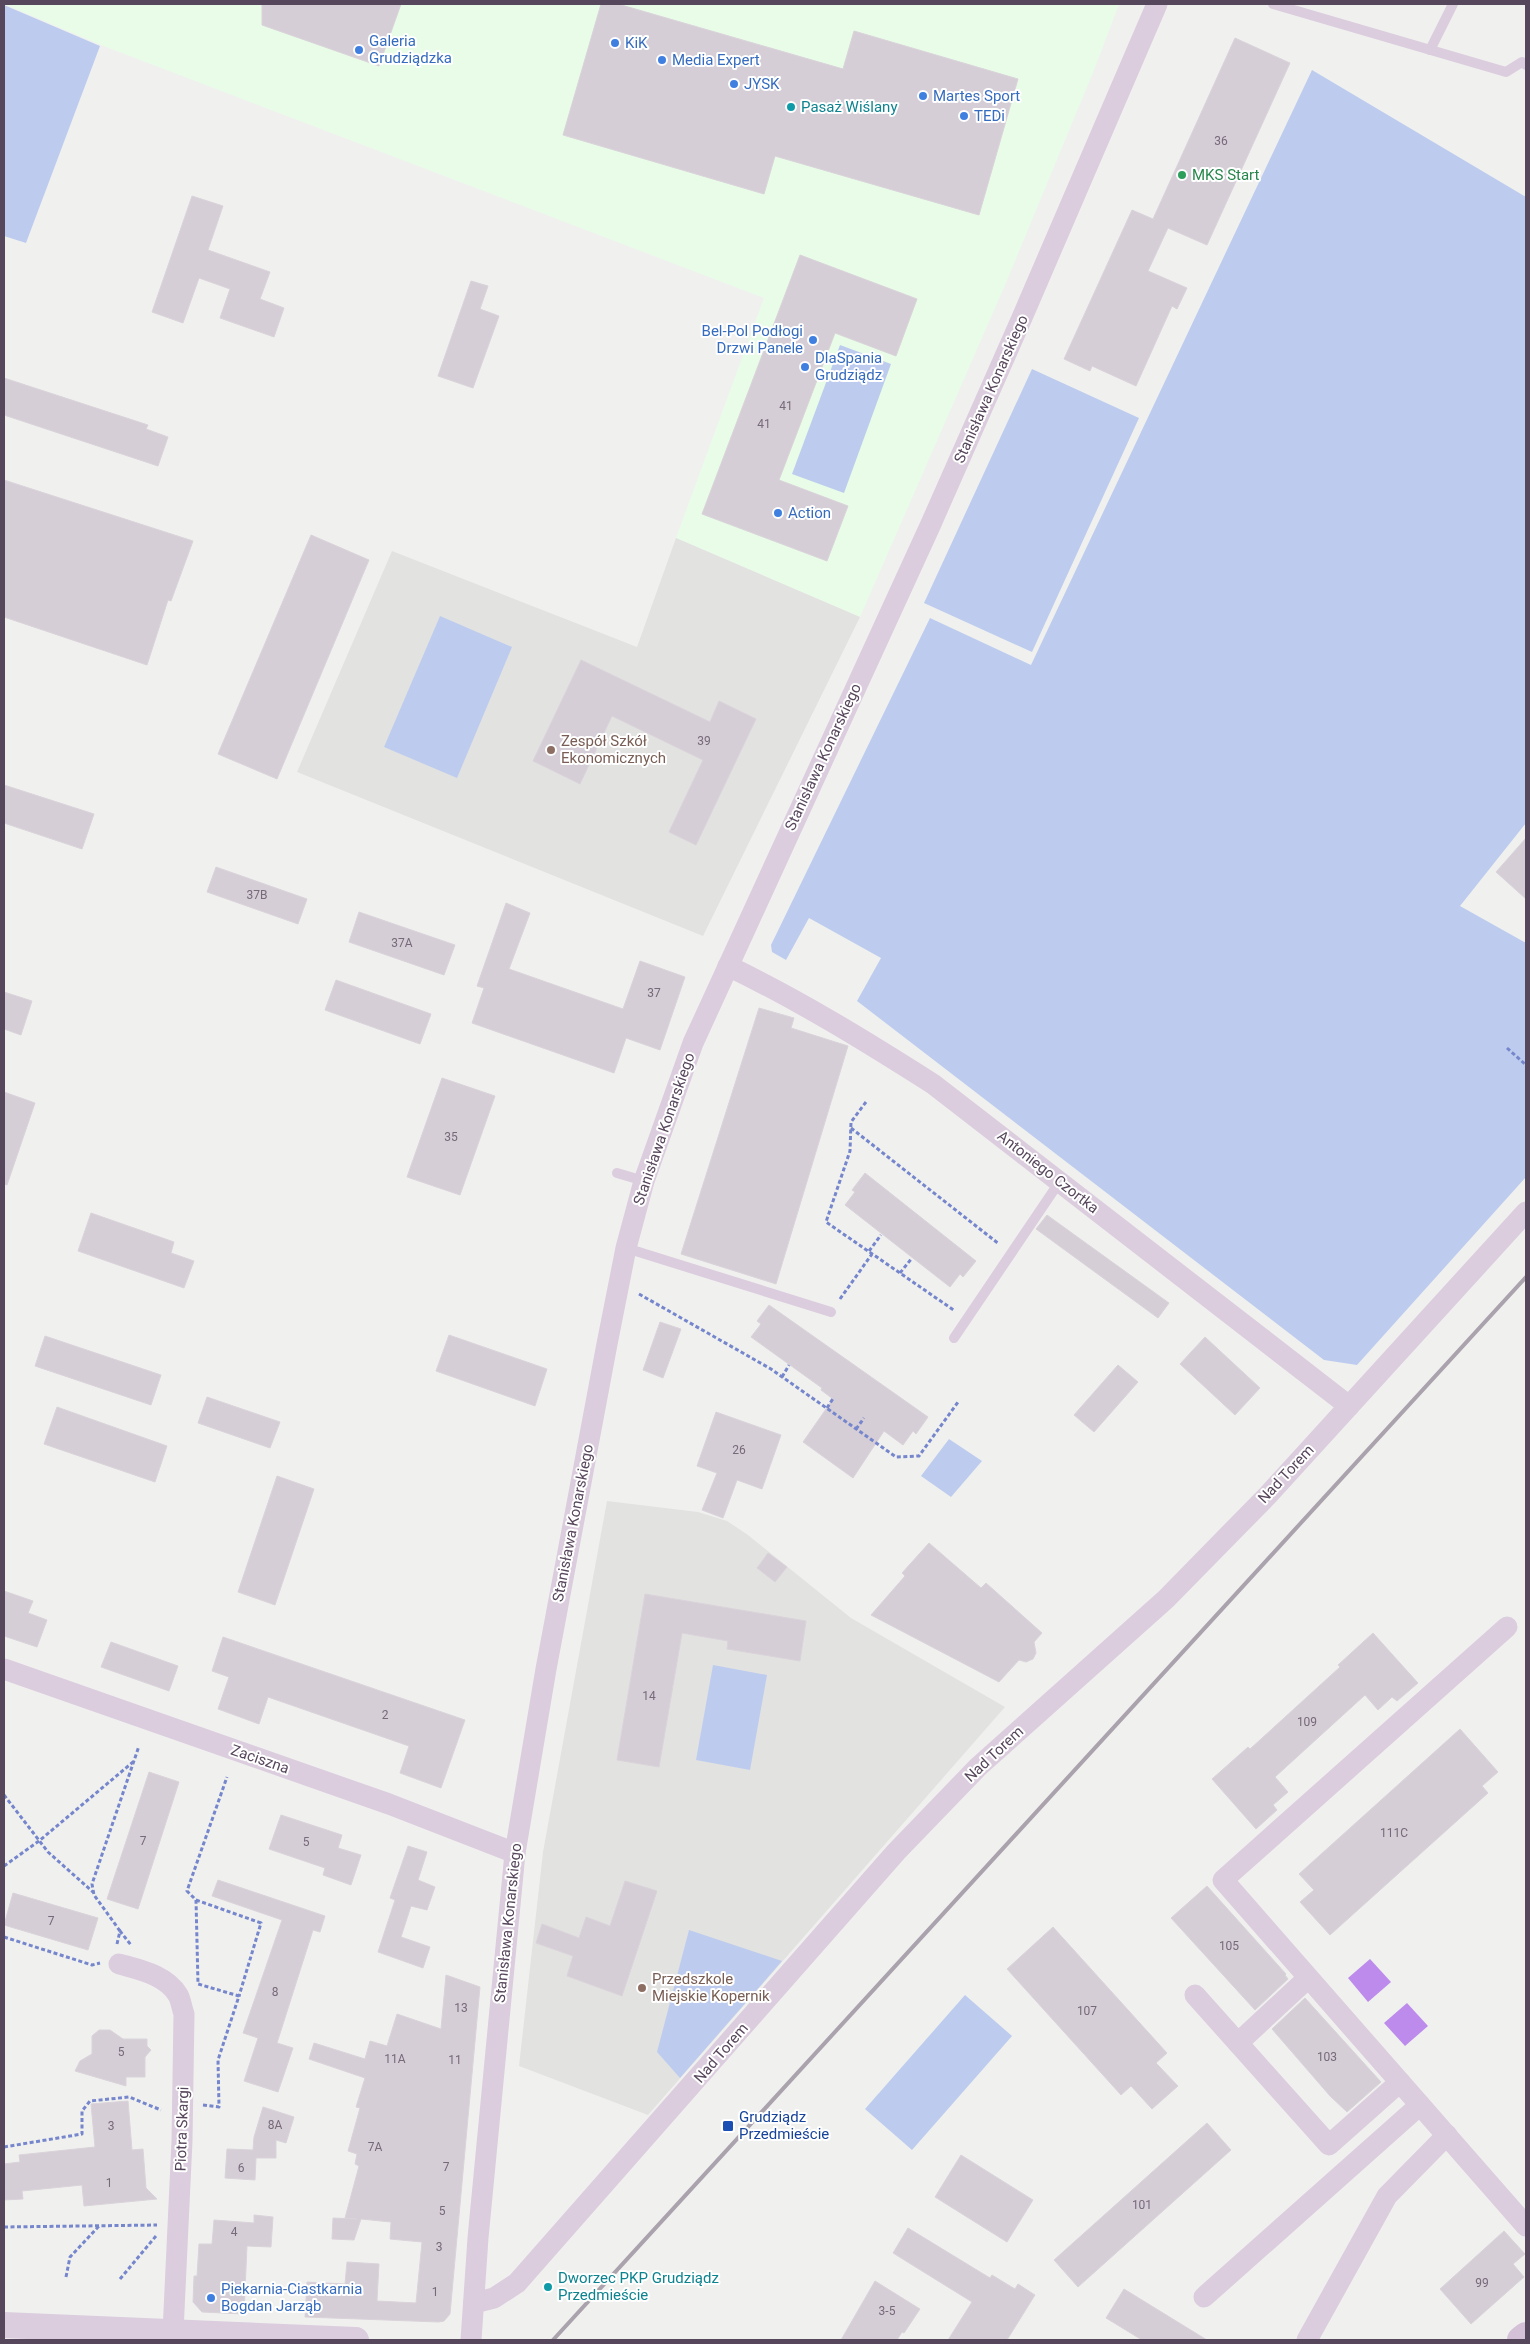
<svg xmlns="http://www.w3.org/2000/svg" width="1530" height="2344" font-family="Roboto,sans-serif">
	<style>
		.commercial { fill: #e8fce8 }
		.education { fill: #e2e2e1 }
		.green { fill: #bdccee }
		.water { fill: #bc8beb }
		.building { fill: #d5ced6; stroke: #dad3da }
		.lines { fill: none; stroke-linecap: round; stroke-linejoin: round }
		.path { stroke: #7686cc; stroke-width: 3; stroke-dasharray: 4 2.5; stroke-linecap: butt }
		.service { stroke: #dbcdde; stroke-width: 10 }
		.minor { stroke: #dbcdde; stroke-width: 21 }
		.tertiary { stroke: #dbcdde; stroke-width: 26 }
		.secondary { stroke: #d4c1d7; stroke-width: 28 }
		.rail { stroke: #aaa2ac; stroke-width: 4 }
		.shop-dot { fill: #3f7fe0; stroke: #fff; stroke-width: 2 }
		.culture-dot { fill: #0f9aa8; stroke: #fff; stroke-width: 2 }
		.leisure-dot { fill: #2e9e5b; stroke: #fff; stroke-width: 2 }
		.education-dot { fill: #8d6e63; stroke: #fff; stroke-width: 2 }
		.transit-dot { fill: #1a4fb4; stroke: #fff; stroke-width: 2 }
		.labels { text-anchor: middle; stroke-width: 4; stroke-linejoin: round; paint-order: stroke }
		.number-label { font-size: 12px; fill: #76697a }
		.shop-label { font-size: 15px; fill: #366cbe; stroke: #fff; text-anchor: start }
		.culture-label { font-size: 15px; fill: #0d838f; stroke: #fff; text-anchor: start }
		.leisure-label { font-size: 15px; fill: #27864d; stroke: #fff; text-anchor: start }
		.street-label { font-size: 15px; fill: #57475c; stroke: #fff }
		.education-label { font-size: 15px; fill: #785e54; stroke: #fff; text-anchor: start }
		.transit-label { font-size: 15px; fill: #164399; stroke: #fff; text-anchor: start }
	</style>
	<rect width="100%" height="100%" fill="#f0f1ef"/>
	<polygon class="commercial" points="4,4 1119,4 1094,70 1005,285 860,617 676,538 764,298 101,45"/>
	<g class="education">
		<polygon points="676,538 860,617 703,936 297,772 392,551 637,647"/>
		<polygon points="607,1501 698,1512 727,1521 748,1535 851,1618 1005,1707 648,2115 519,2066 543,1852"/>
	</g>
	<g class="green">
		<polygon points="4,5 100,46 26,243 4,236"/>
		<polygon points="1312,70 1526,197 1526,823 1460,906 1526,943 1526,1177 1357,1365 1324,1360 857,1001 881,958 809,918 786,960 772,952 771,945 930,618 1031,665"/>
		<polygon points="840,345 891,364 844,493 792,474"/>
		<polygon points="1032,369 1139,418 1032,652 924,603"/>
		<polygon points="440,616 512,647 457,778 384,747"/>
		<polygon points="949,1439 982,1461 951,1497 921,1476"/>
		<polygon points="713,1665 767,1675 750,1770 696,1760"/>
		<polygon points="689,1930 782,1961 680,2078 657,2052"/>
		<polygon points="965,1995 1012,2036 912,2150 865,2109"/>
	</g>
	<g class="water">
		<polygon points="1370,1959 1391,1982 1368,2002 1348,1978"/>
		<polygon points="1407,2003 1428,2026 1405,2046 1384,2023"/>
	</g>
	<g class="building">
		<polygon points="262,4 401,4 379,66 262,25"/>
		<polygon points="601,4 618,4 843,69 854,31 1018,79 979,215 775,156 764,194 563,135"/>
		<polygon points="1235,38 1290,63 1207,245 1168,228 1148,271 1187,288 1177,309 1172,306 1136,386 1092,366 1090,371 1064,359 1132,210 1153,219"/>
		<polygon points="192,196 223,206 208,250 270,272 260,299 284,308 274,337 220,318 230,289 199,278 183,323 152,312"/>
		<polygon points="800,255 917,299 896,356 835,333 779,480 848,506 827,561 702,514"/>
		<polygon points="471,281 488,286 480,309 499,316 473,388 438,376"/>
		<polygon points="4,378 148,425 146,429 168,437 158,466 4,415"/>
		<polygon points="4,480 193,541 171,601 168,600 147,665 4,617"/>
		<polygon points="311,535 369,560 277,779 218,754"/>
		<polygon points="581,660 710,722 719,701 756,719 696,845 669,832 703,760 612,716 580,784 533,761"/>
		<polygon points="4,785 94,814 82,849 4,823"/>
		<polygon points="1526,838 1526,899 1496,872"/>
		<polygon points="216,867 307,899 298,924 207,892"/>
		<polygon points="506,903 530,913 509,969 623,1009 640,961 685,977 660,1050 626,1038 614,1073 472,1023 484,988 477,986"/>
		<polygon points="359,912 455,945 444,975 349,942"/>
		<polygon points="336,980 431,1014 420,1044 325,1010"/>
		<polygon points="4,992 32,1001 21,1035 4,1029"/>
		<polygon points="759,1008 794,1018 791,1028 848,1046 776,1284 681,1254"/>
		<polygon points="442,1078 495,1096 460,1195 407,1177"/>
		<polygon points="4,1092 35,1103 7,1185 4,1184"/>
		<polygon points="865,1173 976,1261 963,1277 960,1274 950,1287 845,1205 855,1192 852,1190"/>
		<polygon points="91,1213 174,1242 171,1253 194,1261 184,1288 78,1251"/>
		<polygon points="1047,1215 1169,1303 1158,1318 1036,1229"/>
		<polygon points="769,1305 928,1417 916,1434 913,1431 903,1445 884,1431 853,1478 803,1442 833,1399 821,1390 822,1388 751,1337 761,1324 757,1321"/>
		<polygon points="660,1322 681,1329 663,1378 643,1370"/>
		<polygon points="449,1335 547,1369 535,1406 436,1371"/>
		<polygon points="45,1336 161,1375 151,1405 35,1366"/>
		<polygon points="1205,1337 1260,1388 1235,1415 1180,1364"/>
		<polygon points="1118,1365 1138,1382 1094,1432 1074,1415"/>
		<polygon points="207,1397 280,1422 270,1448 198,1423"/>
		<polygon points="57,1407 167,1446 155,1482 44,1444"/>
		<polygon points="716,1412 781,1435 762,1489 737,1480 723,1518 702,1510 717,1473 697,1466"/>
		<polygon points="277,1476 314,1489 275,1605 238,1592"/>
		<polygon points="929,1543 981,1588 986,1583 1042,1633 1034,1642 1036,1653 1033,1659 1026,1662 1019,1660 999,1682 871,1615 905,1576 902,1573"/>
		<polygon points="768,1553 787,1567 775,1582 757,1568"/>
		<polygon points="4,1591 33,1601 28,1613 47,1620 37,1647 4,1636"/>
		<polygon points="645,1594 806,1621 800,1661 727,1649 728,1641 682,1633 659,1767 617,1760"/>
		<polygon points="1373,1633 1418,1683 1397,1701 1392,1697 1378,1710 1365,1695 1275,1777 1288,1792 1273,1805 1277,1810 1256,1829 1212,1779 1248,1747 1250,1749 1340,1667 1338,1665"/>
		<polygon points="223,1637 465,1720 441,1788 400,1773 409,1746 268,1697 259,1724 218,1709 229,1677 212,1671"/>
		<polygon points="111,1642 178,1666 169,1691 101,1667"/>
		<polygon points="1460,1729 1498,1772 1482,1786 1488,1793 1330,1935 1300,1902 1314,1890 1299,1874"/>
		<polygon points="149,1772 179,1782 138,1909 107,1899"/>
		<polygon points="281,1815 342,1835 338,1848 361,1855 351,1885 323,1875 325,1868 269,1849"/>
		<polygon points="408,1846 427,1852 418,1880 435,1887 427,1910 411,1906 401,1937 430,1947 423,1968 378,1952 395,1900 390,1898"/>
		<polygon points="218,1880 325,1916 320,1932 313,1930 277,2043 293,2048 278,2092 244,2081 258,2038 243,2033 282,1920 212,1896"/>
		<polygon points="625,1881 657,1891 622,1996 567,1976 573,1956 536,1943 542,1924 579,1938 586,1917 610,1926"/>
		<polygon points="1207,1886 1286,1974 1285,1975 1288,1979 1255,2010 1171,1918"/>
		<polygon points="13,1893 98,1918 88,1950 4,1925"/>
		<polygon points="1053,1927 1167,2053 1156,2063 1178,2086 1152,2109 1131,2086 1121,2095 1007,1969"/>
		<polygon points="446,1975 480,1987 450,2314 444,2321 439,2322 305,2317 307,2282 345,2284 347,2262 379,2264 377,2301 416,2303 422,2242 390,2239 391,2222 361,2219 354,2240 332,2239 333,2218 357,2219 345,2218 359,2166 355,2164 357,2154 348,2151 360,2108 356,2107 365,2078 309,2059 314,2043 365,2059 370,2041 387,2046 397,2014 441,2029"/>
		<polygon points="1305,1998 1381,2082 1347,2112 1330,2096 1272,2029"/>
		<polygon points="99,2030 110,2030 123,2039 147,2039 147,2046 151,2050 145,2057 145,2077 126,2077 126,2086 75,2071 80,2061 92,2054 92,2036"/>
		<polygon points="128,2101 132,2150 143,2149 146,2188 157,2199 84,2206 82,2185 22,2191 23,2199 4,2200 4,2164 20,2162 19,2155 95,2147 91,2104"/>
		<polygon points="263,2107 294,2117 286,2143 276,2140 276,2158 256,2158 255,2180 225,2178 227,2149 253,2150 254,2137"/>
		<polygon points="1207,2123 1231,2150 1078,2287 1054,2260"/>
		<polygon points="961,2155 1033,2200 1007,2242 935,2197"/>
		<polygon points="254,2215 273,2217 271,2247 247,2246 244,2314 202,2312 193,2302 194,2276 197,2276 199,2244 212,2244 214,2220 254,2223"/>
		<polygon points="908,2228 990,2278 992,2275 1015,2289 1018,2284 1035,2295 1007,2340 948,2340 972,2302 893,2253"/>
		<polygon points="1504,2231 1525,2254 1513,2264 1524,2277 1471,2324 1440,2289"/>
		<polygon points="875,2281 920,2309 904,2333 902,2332 897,2340 841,2340"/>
		<polygon points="1124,2289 1207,2340 1142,2340 1106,2318"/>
	</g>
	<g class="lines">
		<g class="path">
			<polyline points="1507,1048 1526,1065"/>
			<polyline points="866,1102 851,1122 850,1151 826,1222 955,1311"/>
			<polyline points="851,1128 999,1244"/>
			<polyline points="869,1251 881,1235"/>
			<polyline points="900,1273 912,1258"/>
			<polyline points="639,1294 771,1369 896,1457 919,1456 958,1402"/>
			<polyline points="840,1299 872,1254"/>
			<polyline points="782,1377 789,1365"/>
			<polyline points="827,1408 834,1397"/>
			<polyline points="856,1429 864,1418"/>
			<polyline points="4,1795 48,1852 93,1892"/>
			<polyline points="4,1866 39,1841 133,1762"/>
			<polyline points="196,1900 261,1923 239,1996"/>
			<polyline points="120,1931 94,1895 92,1884 139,1746"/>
			<polyline points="4,1937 92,1965 100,1963"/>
			<polyline points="117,1944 120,1931 131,1945"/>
			<polyline points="203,2105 219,2107 218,2060 239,1996 198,1984 196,1900 187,1891 227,1777"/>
			<polyline points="4,2147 82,2134 82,2111 90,2101 129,2097 161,2110"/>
			<polyline points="4,2227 157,2225"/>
			<polyline points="66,2277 70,2257 99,2226"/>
			<polyline points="120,2279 156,2236"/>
		</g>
		<g class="service">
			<polyline points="1273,4 1506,72 1522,62 1526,65"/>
			<polyline points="1430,50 1453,4"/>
			<polyline points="617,1173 644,1181"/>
			<polyline points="626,1248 831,1312"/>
			<polyline points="954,1338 1060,1181"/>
		</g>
		<g class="minor">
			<path d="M728,966C799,1000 867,1042 933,1084L1349,1406"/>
			<polyline points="1507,1627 1223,1880 1526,2226"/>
			<polyline points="4,1669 389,1804 515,1853"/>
			<path d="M119,1964C140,1970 166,1975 178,1995C181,2000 182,2009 184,2014L182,2141L173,2332"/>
			<polyline points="1195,1995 1329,2145 1400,2082"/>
			<polyline points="1238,2043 1308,1978"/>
			<polyline points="1204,2297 1420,2105"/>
			<polyline points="474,2303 494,2298 517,2283 896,1852 978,1767 1166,1599 1268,1495 1526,1212"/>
			<polyline points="471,2340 478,2238 515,1853 546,1669 607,1344 626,1248 644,1181 693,1043 930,526 1021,320 1157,4"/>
			<polyline points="1307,2340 1387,2196 1447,2135"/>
		</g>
		<polyline class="tertiary" points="4,2325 356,2340"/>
		<polyline class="secondary" points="1521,2340 1526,2336"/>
		<polyline class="rail" points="553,2340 1526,1277"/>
	</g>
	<g class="shop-dot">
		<circle cx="615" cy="43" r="5"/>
		<circle cx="359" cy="50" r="5"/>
		<circle cx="662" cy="60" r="5"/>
		<circle cx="734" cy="84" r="5"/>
		<circle cx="923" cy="96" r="5"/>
		<circle cx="964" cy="116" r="5"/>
		<circle cx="813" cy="340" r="5"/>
		<circle cx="805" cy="367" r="5"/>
		<circle cx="778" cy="513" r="5"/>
		<circle cx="211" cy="2298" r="5"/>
	</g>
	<g class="culture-dot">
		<circle cx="791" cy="107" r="5"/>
		<circle cx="548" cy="2287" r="5"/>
	</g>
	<circle class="leisure-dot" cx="1182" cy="175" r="5"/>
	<g class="education-dot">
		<circle cx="551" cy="750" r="5"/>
		<circle cx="642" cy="1988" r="5"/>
	</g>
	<rect class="transit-dot" x="722" y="2120" width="12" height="12" rx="2.5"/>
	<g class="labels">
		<g class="number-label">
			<text x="1221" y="145">36</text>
			<text x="786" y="410">41</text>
			<text x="764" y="428">41</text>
			<text x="704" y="745">39</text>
			<text x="257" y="899">37B</text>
			<text x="402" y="947">37A</text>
			<text x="654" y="997">37</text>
			<text x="451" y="1141">35</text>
			<text x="739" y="1454">26</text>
			<text x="649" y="1700">14</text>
			<text x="385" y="1719">2</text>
			<text x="1307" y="1726">109</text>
			<text x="1394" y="1837">111C</text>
			<text x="143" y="1845">7</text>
			<text x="306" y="1846">5</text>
			<text x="51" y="1925">7</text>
			<text x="1229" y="1950">105</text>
			<text x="275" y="1996">8</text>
			<text x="461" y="2012">13</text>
			<text x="1087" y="2015">107</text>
			<text x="121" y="2056">5</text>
			<text x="1327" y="2061">103</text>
			<text x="395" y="2063">11A</text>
			<text x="455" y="2064">11</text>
			<text x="275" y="2129">8A</text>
			<text x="111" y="2130">3</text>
			<text x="375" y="2151">7A</text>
			<text x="446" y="2171">7</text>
			<text x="241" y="2172">6</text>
			<text x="109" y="2187">1</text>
			<text x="1142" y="2209">101</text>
			<text x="442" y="2215">5</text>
			<text x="234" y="2236">4</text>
			<text x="439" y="2251">3</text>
			<text x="1482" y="2287">99</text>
			<text x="435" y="2296">1</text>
			<text x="887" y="2315">3-5</text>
		</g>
		<g class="shop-label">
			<text x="369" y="46">Galeria<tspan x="369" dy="17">Grudziądzka</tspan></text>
			<text x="625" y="48">KiK</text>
			<text x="672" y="65">Media Expert</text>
			<text x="744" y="89">JYSK</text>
			<text x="933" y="101">Martes Sport</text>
			<text x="974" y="121">TEDi</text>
			<text x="803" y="336" text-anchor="end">Bel-Pol Podłogi<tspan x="803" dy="17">Drzwi Panele</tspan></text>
			<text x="815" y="363">DlaSpania<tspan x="815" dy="17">Grudziądz</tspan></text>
			<text x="788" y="518">Action</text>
			<text x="221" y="2294">Piekarnia-Ciastkarnia<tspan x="221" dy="17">Bogdan Jarząb</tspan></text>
		</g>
		<g class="culture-label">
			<text x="801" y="112">Pasaż Wiślany</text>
			<text x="558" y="2283">Dworzec PKP Grudziądz<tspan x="558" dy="17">Przedmieście</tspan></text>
		</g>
		<g class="leisure-label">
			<text x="1192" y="180">MKS Start</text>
		</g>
		<g class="street-label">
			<text transform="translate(991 389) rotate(-66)" y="5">Stanisława Konarskiego</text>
			<text transform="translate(823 757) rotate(-65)" y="5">Stanisława Konarskiego</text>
			<text transform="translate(664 1129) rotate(-71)" y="5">Stanisława Konarskiego</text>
			<text transform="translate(1048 1172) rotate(38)" y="5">Antoniego Czortka</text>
			<text transform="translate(1286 1474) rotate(-47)" y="5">Nad Torem</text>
			<text transform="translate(573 1523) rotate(-79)" y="5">Stanisława Konarskiego</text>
			<text transform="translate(994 1754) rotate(-43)" y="5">Nad Torem</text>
			<text transform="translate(260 1759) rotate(19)" y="5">Zaciszna</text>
			<text transform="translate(508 1923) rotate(-84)" y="5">Stanisława Konarskiego</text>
			<text transform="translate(721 2053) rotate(-49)" y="5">Nad Torem</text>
			<text transform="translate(182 2129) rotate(-88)" y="5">Piotra Skargi</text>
		</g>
		<g class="education-label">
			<text x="561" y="746">Zespół Szkół<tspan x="561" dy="17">Ekonomicznych</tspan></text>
			<text x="652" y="1984">Przedszkole<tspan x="652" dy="17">Miejskie Kopernik</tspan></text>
		</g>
		<g class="transit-label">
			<text x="739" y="2122">Grudziądz<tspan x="739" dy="17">Przedmieście</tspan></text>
		</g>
	</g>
	<rect width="1530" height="2344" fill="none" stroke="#57475c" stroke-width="10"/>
</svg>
